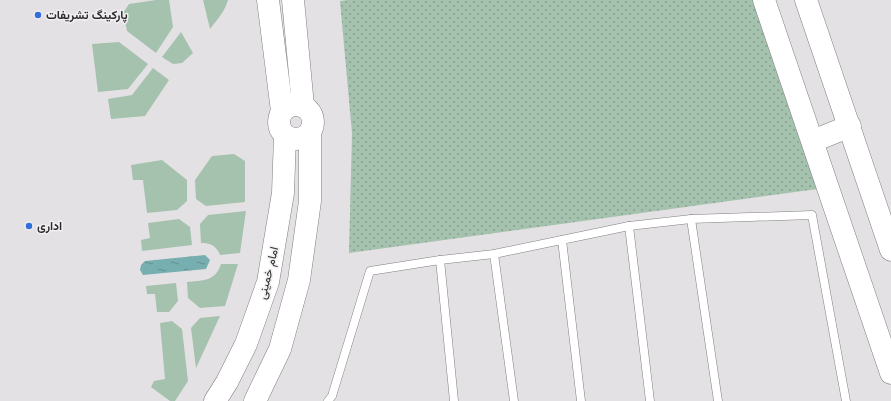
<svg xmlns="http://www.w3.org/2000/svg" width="891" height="401" font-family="Mulish,Vazirmatn,sans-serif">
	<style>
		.green { fill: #a4c2ae }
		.park { fill: url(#park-dots) }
		.water { fill: url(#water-ripples) }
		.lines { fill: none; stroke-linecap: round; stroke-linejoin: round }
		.lane-casing { stroke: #817f81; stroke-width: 9 }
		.secondary-casing { stroke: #817f81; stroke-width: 23 }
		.lane { stroke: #fff; stroke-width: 8 }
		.secondary { stroke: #fff; stroke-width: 22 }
		.poi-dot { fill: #336edd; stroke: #f1eff1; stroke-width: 1.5 }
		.labels { text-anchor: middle; stroke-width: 3; stroke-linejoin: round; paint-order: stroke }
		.poi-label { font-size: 12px; font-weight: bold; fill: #2e2d2e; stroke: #f1eff1; text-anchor: start }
		.street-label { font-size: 12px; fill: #2e2d2e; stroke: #f1eff1 }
	</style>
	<defs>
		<pattern id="park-dots" width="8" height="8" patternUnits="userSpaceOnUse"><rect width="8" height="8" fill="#a4c2ae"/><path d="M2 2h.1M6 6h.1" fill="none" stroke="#869e8e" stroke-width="1.8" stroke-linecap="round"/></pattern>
		<pattern id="water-ripples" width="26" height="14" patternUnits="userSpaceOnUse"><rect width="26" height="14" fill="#77afb1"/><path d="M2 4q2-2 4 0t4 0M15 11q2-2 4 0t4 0" fill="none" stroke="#628f90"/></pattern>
	</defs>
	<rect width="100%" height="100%" fill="#e4e1e4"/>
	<g class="green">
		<polygon points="156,0 169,0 173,27 156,53 127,31 123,13 129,4"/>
		<path d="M203,0H228C225,11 217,20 210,29Z"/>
		<polygon points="181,32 193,53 182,63 173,64 162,57"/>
		<polygon points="119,42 148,64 128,89 98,92 92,44"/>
		<polygon points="153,68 169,80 145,116 111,119 108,99 132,95"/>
		<polygon points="234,154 245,161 245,202 206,206 196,199 195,180 212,156"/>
		<polygon points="162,160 187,180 187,201 177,210 147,213 143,180 133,180 131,165"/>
		<path d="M246,211L240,253L220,255C216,245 210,243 201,243L200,224L208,215Z"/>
		<polygon points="179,219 190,227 192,245 142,251 141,240 150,238 148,223"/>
		<path d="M221,264H238L225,306L200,308L188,298L187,282C203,280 215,282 221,264Z"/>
		<polygon points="176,283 178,301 169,312 157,312 155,294 147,294 146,286"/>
		<polygon points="220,316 196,368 191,328 200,318"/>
		<polygon points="172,321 182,329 188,381 175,401 170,401 151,387 154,381 165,379 160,323"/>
	</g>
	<polygon class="park" points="348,0 755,0 817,189 349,253 352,133 340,1"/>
	<polygon class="water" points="205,255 210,260 206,269 143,275 140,270 141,265 145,261"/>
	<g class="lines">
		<g class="lane-casing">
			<g id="lane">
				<polyline points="691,219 718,401"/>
				<polyline points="629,226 650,401"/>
				<polyline points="562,240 581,401"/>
				<polyline points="494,254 514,401"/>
				<polyline points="440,260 454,401"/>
				<polyline points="328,401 332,396 370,271 440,260 494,254 629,226 691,219 812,215 846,401"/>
			</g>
		</g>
		<g class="secondary-casing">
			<g id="secondary">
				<polyline points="268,0 282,111"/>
				<polyline points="293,0 303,106"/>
				<polyline points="764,0 891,373"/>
				<polyline points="806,0 891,250"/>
				<circle cx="296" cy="122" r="17"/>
				<polyline points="813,141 850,126"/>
				<polyline points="215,401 227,382 246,344 268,282 283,193 285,136"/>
				<polyline points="255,401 280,349 299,280 310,201 310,132"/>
			</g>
		</g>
		<use href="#lane" class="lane"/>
		<use href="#secondary" class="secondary"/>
	</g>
	<g class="poi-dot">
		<circle cx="38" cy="15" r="4"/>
		<circle cx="29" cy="226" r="4"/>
	</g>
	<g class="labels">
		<g class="poi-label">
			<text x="46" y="19">پارکینگ تشریفات</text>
			<text x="37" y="230">اداری</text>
		</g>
		<g class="street-label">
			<text transform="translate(268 273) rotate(-76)" y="4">امام خمینی</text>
		</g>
	</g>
</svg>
